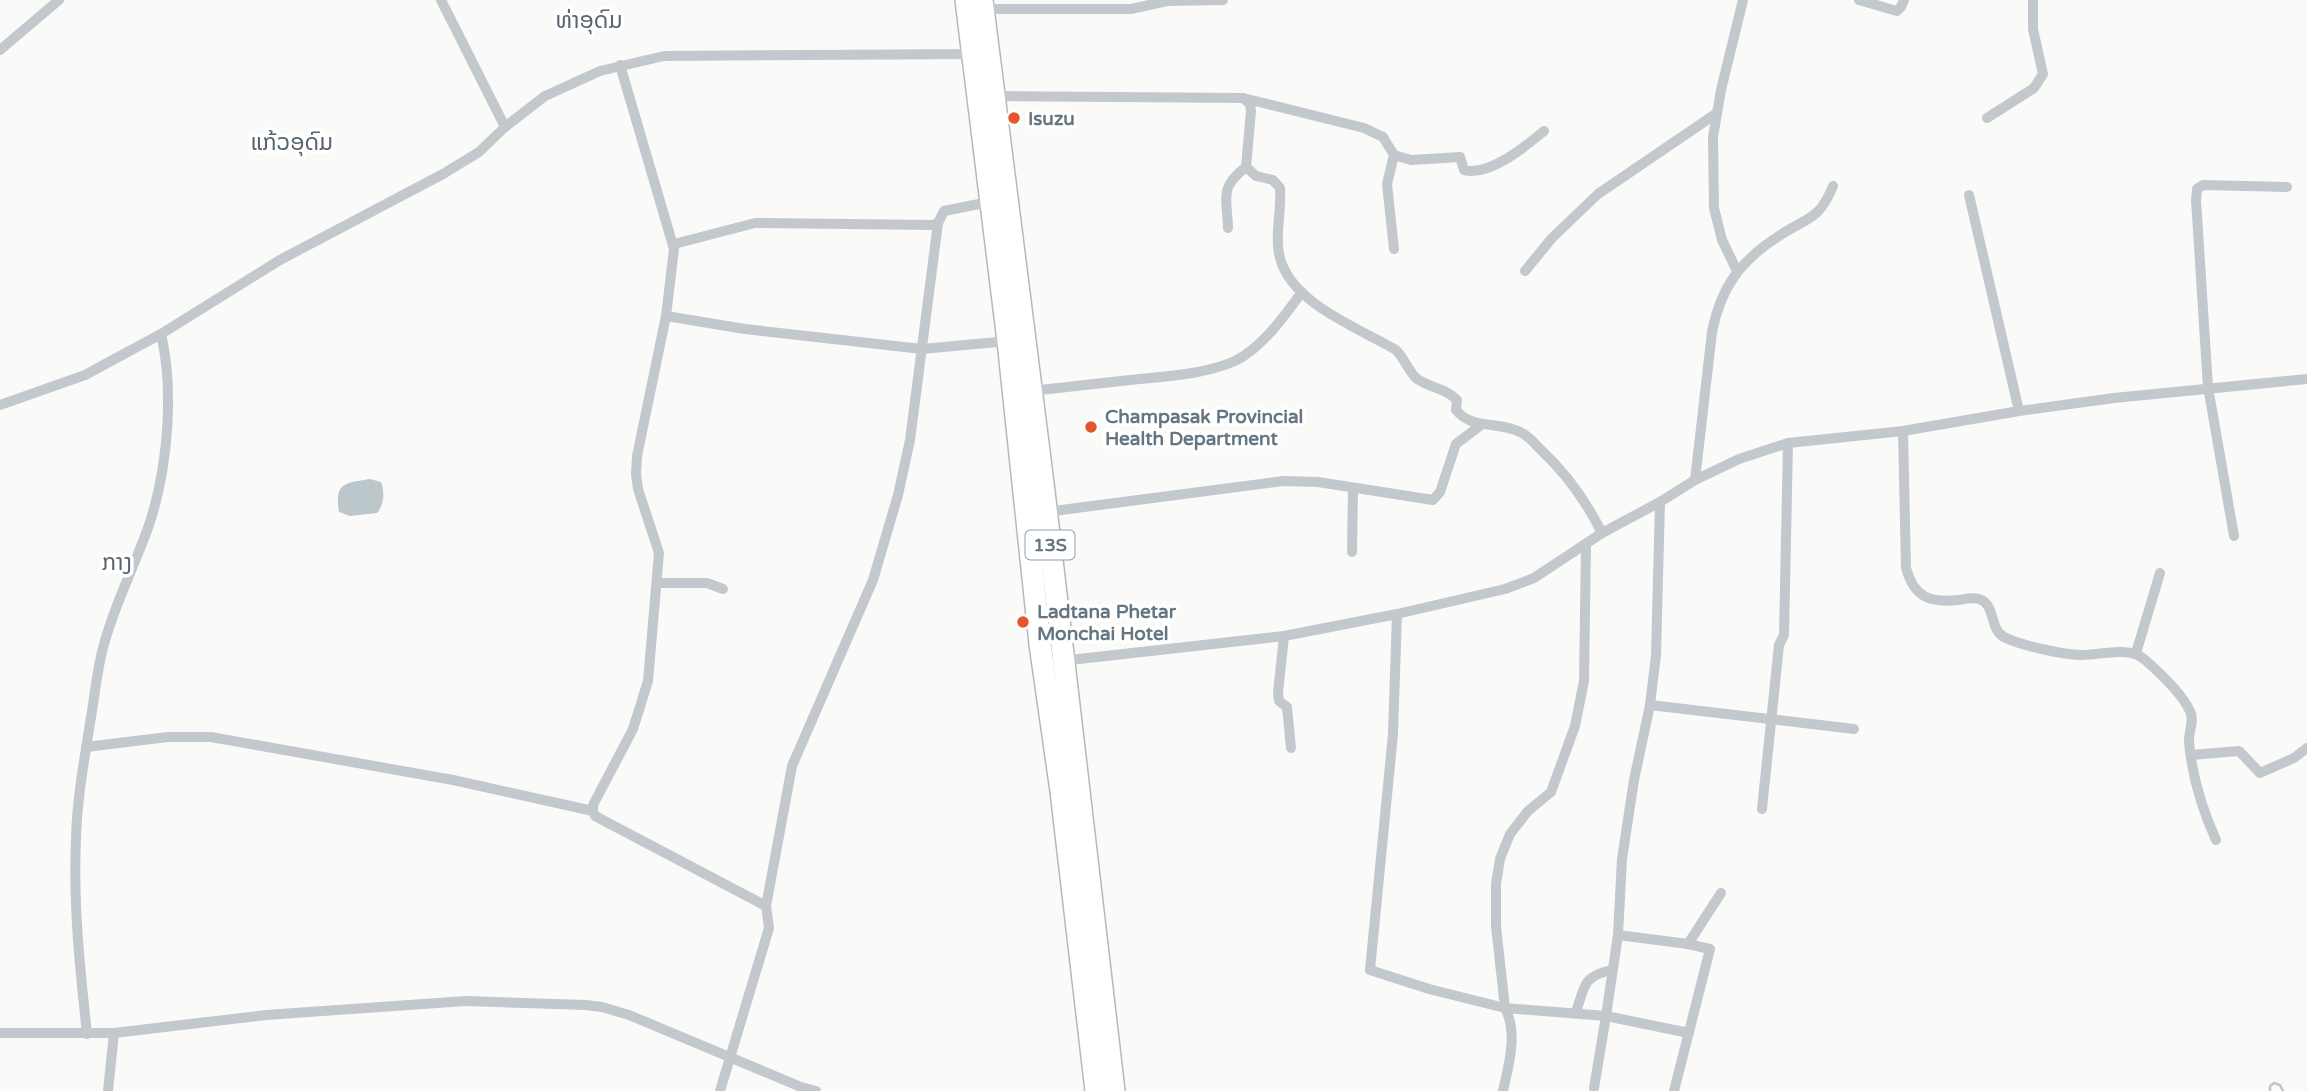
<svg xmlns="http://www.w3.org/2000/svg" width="2307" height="1091" font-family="'Varela Round','Noto Sans Lao',sans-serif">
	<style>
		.water { fill: #bbc7cb }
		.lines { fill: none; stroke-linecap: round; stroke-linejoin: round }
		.stream { stroke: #bbc7cb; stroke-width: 2.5 }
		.highway-casing { stroke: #b4b9bd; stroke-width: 24 }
		.street { stroke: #c3c8cc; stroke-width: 10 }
		.highway { stroke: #fff; stroke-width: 21 }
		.poi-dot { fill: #e4572e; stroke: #fff; stroke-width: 2.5 }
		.labels { text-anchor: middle; stroke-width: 7; stroke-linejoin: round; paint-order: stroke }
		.shield { fill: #fff; stroke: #939fa8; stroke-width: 2 }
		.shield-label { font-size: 18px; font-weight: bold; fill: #657683 }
		.poi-label { font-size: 19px; font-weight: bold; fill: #657683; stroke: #fff; text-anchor: start }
		.quarter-label { font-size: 23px; fill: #57646e; stroke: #fff }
	</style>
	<rect width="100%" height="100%" fill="#fafaf8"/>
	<path class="water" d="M370,479L381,482C385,492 384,505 377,513L350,516L339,512C334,482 346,483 370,479Z"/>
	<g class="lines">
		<polyline class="stream" points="2270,1091 2270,1086 2274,1083 2280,1085 2283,1091"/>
		<g class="highway-casing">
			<g id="highway">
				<polyline points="966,0 1008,341 1040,644 1061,791 1096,1091"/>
				<polyline points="982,0 1043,483 1114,1091"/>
			</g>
		</g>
		<g class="street">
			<polyline points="441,0 505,127"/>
			<polyline points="1859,0 1897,11 1901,7 1904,0"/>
			<polyline points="983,9 1131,9 1167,1 1223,0"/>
			<polyline points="0,50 59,0"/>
			<path d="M994,96L1243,98L1364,128L1383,137L1394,155L1411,160L1460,157L1464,170C1489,177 1526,146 1544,131"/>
			<path d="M1243,98L1250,104L1251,111L1246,167L1256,176L1273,180L1280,188C1282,210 1274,236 1280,258C1292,304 1359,328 1396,350C1404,358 1408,370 1416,378C1429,388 1446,388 1457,400L1456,410C1472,430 1499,421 1520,432C1528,435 1535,444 1541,450C1567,474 1586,501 1602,533"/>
			<polyline points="1987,118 2034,88 2043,74 2033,29 2033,0"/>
			<polyline points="1969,195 2019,411"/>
			<path d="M1228,228C1227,196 1219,188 1246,167"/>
			<polyline points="674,244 755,223 933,225 938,223 944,211 994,201"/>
			<polyline points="1394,249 1387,184 1394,155"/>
			<polyline points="1525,271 1552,238 1598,194 1717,113"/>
			<polyline points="1737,271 1722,240 1714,208 1713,137 1721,90 1743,0"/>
			<polyline points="666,316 745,329 922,349 1008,341"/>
			<path d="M1031,391C1067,387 1103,383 1139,379C1171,376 1205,374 1235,361C1263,347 1284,316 1302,292"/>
			<polyline points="0,405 85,375 161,334 280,260 443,174 479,152 505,127 545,96 600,71 664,56 976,54"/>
			<path d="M1903,431L1906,568C1914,597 1929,603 1958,600C1965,599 1972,597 1979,599C1996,604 1989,629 2004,637C2019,645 2064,655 2082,655C2100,655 2128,646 2144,659C2159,672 2181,692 2190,711C2195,722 2188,732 2189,742C2192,776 2202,809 2216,840"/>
			<path d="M1695,480L1712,332C1721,287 1740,261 1779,236C1807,217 1819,221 1833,186"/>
			<polyline points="1660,502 1656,655 1650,705 1634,780 1622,859 1618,935 1688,944 1710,949 1674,1091"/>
			<polyline points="1046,512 1283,481 1318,482 1433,500 1440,492 1456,444 1481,425"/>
			<polyline points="2234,536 2208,387 2196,200 2197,189 2203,185 2287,187"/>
			<polyline points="1586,545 1584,681 1575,726 1551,792 1528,811 1510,834 1500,859 1496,884 1496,926 1505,1008 1606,1016 1618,935"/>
			<polyline points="1352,552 1353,488"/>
			<polyline points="658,583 707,583 723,589"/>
			<path d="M1397,614L1393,734L1370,970L1429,989L1505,1008C1518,1033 1509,1064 1503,1091"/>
			<polyline points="1284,636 1278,693 1279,701 1287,707 1291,748"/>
			<polyline points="2136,653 2160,573"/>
			<polyline points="1043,663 1284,636 1397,614 1505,589 1534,578 1602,533 1660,502 1695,480 1739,459 1788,443 1903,431 2019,411 2114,398 2307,379"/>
			<polyline points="1650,705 1854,729"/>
			<polyline points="86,747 168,737 211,737 453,780 593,811 595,816 766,906 769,928 720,1091"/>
			<polyline points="2191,755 2239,751 2260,773 2294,758 2307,748"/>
			<polyline points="1762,809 1779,645 1784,635 1788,443"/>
			<polyline points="593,811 593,805 633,729 648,681 659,553 638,489 636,474 637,456 666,316 674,249 620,65"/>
			<polyline points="766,906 792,766 873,580 898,495 910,440 938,223"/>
			<polyline points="1688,944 1721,893"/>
			<path d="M1576,1012C1585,986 1582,977 1611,970"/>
			<polyline points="0,1033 114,1033 266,1015 466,1001 586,1005 602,1007 629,1015 801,1087 816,1091"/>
			<path d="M87,1034C80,969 73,904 76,838C77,798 85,756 91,717C95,694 97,670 103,648C114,604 137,562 151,519C168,464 174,389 161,334"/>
			<polyline points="1594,1088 1606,1016 1689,1033"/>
			<polyline points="108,1091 114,1033"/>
		</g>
		<use href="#highway" class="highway"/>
	</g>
	<g class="poi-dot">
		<circle cx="1014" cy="118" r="7"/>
		<circle cx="1091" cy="427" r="7"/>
		<circle cx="1023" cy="622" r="7"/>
	</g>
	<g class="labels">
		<rect class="shield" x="1025.5" y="530.5" width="49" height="29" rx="5"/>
		<g class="shield-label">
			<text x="1050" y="551">13S</text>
		</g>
		<g class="poi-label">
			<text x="1028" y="125">Isuzu</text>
			<text x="1105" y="423">Champasak Provincial<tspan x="1105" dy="22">Health Department</tspan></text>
			<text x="1037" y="618">Ladtana Phetar<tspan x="1037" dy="22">Monchai Hotel</tspan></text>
		</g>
		<g class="quarter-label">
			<text x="589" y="28">ທ່າອຸດົມ</text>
			<text x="292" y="150">ແກ້ວອຸດົມ</text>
			<text x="117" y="570">ກາງ</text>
		</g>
	</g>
</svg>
